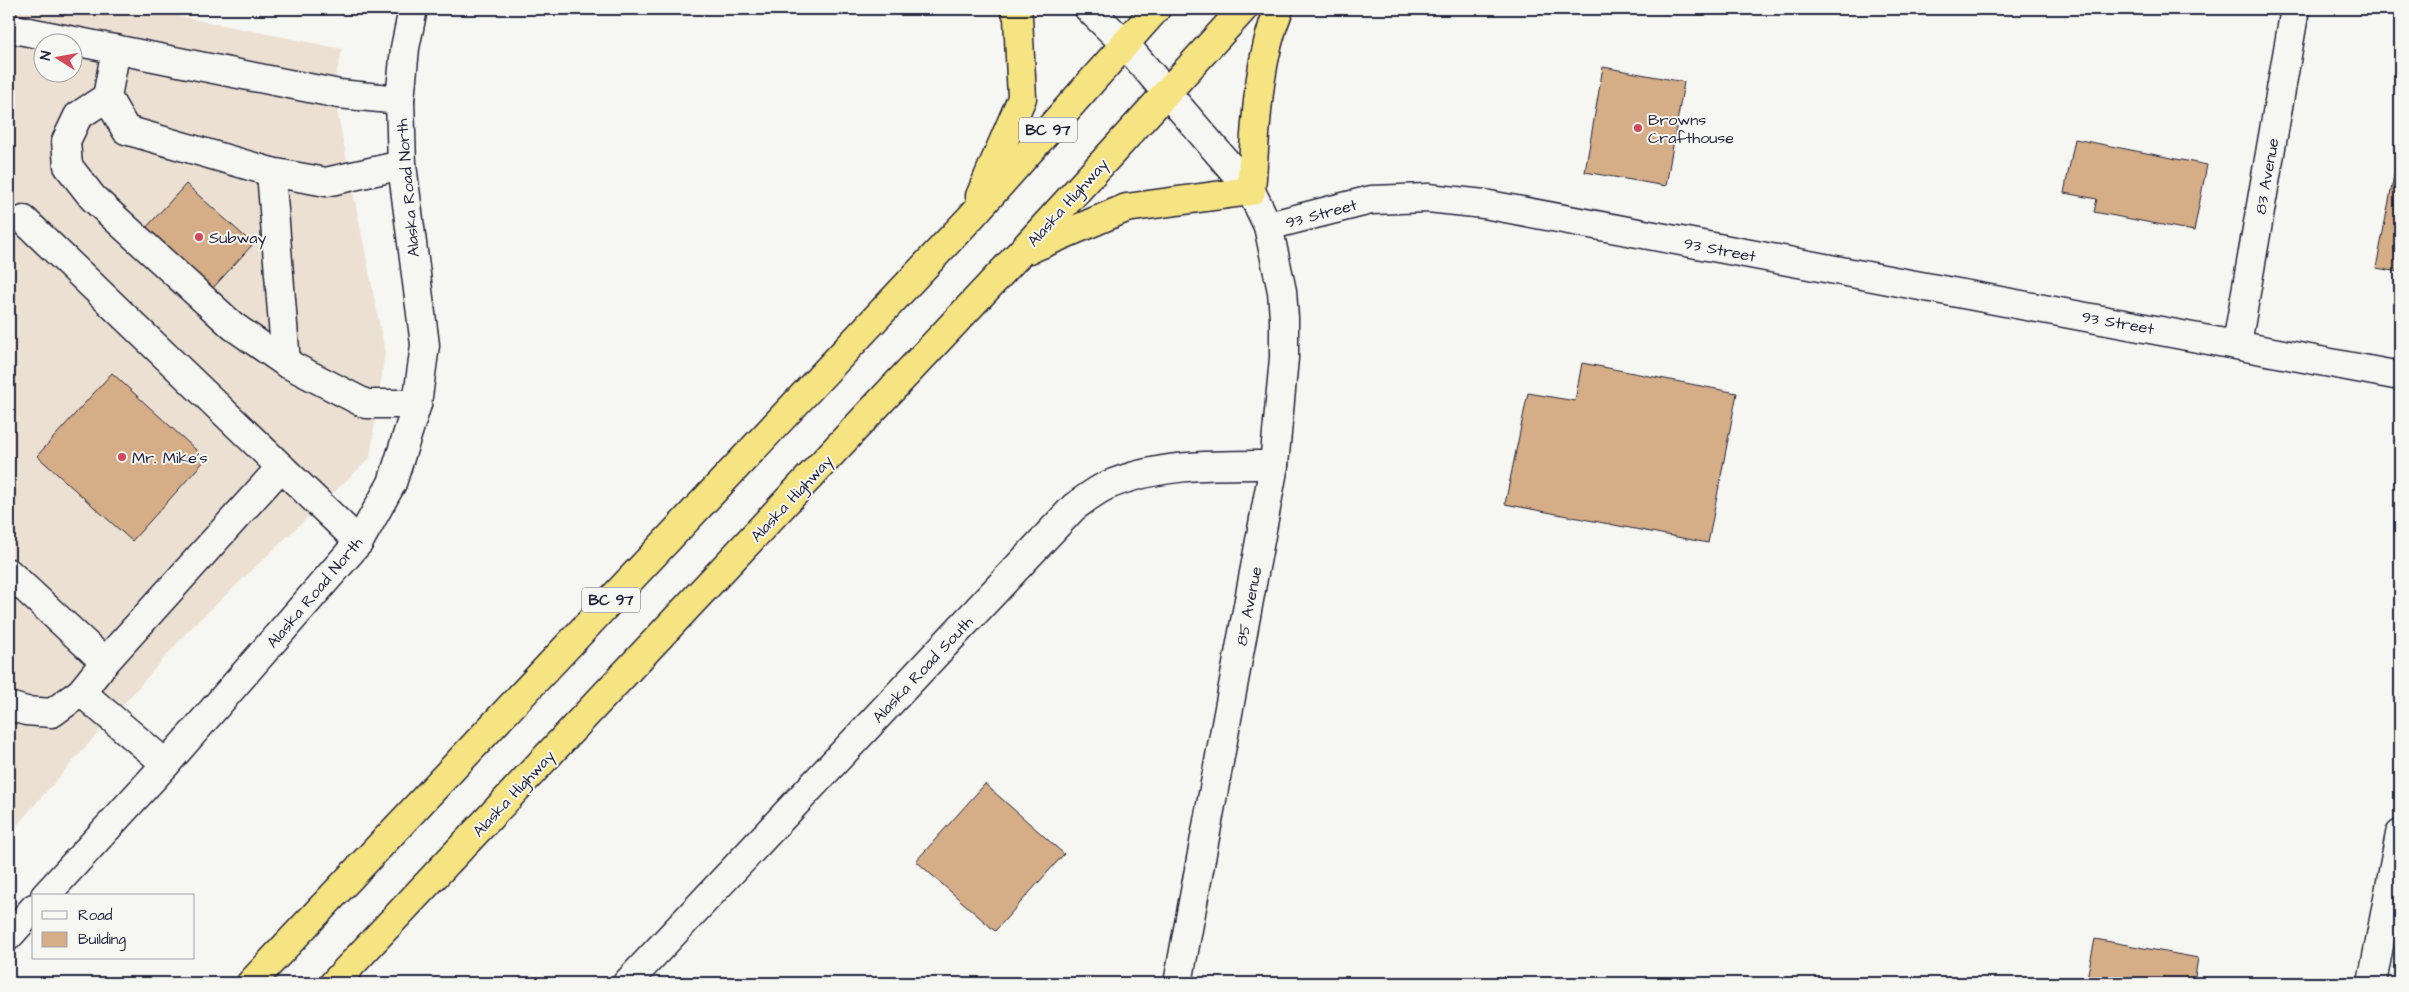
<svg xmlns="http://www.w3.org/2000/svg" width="2409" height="992" font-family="'Architects Daughter',sans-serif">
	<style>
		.built { fill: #ece0d2; fill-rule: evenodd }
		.building { fill: #d5ae87; stroke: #22223b }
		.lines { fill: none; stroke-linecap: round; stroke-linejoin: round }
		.minor-casing { stroke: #22223b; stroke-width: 31 }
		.highway-casing { stroke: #22223b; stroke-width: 31 }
		.minor { stroke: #f6f6f2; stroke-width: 28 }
		.highway { stroke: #f6e381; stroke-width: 28 }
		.poi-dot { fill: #d1495b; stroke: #f6f6f2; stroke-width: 2 }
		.labels { text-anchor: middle; stroke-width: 4; stroke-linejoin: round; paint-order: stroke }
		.shield { fill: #f6f6f2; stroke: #626272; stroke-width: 1 }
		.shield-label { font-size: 15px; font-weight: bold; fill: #22223b }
		.poi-label { font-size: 16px; fill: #22223b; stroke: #f6f6f2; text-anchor: start }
		.street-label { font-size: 16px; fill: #22223b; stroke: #f6f6f2 }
	</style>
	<rect width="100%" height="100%" fill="#f6f6f2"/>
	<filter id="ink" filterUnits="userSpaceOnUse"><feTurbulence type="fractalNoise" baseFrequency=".02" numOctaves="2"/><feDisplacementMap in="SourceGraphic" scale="10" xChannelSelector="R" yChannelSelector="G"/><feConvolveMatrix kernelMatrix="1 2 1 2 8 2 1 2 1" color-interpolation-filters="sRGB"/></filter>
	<g filter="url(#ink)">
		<path class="built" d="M9,9H143L342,49L333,90L385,352L370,458L188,631L9,834ZM42,42H72V72H42Z"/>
		<g class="building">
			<polygon points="1603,67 1684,82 1666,186 1585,172"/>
			<polygon points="2075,139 2207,165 2194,231 2094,212 2097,199 2064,193"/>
			<polygon points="2395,170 2400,171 2400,272 2376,268"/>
			<polygon points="186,184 253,244 212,289 145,229"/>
			<polygon points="1582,363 1737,393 1708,543 1505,504 1528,393 1575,401"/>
			<polygon points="112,373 206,459 132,541 37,456"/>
			<polygon points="985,784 1064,854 995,931 916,861"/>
			<polygon points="2095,939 2198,958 2194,983 2086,983"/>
		</g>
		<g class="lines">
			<g class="minor-casing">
				<g id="minor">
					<polyline points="1089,9 1125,44 1251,191 1268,226 1282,291 1284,318 1284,358 1274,465 1178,983"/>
					<polyline points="9,28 339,94 400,100"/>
					<polyline points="116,49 107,97 126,130 271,172 326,182 402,165"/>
					<polyline points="107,97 78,116 66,141 68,166 93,198 233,326 286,363 366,404 417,404"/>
					<polyline points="271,172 286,363"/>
					<polyline points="24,220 359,542"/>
					<polyline points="1268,226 1371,200 1428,198 1484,204 2400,376"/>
					<polyline points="2237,344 2295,9"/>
					<polyline points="9,573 105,662 81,692 166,764"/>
					<polyline points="105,662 281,467"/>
					<polyline points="9,706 26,711 52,713 81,692"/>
					<polyline points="45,896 166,764 359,542 392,483 417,404 425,345 402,165 400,100 405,48 413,9"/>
					<polyline points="9,936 34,908"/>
					<path d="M627,983L1074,507C1084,500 1095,491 1106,486C1159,463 1218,465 1274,465"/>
					<polyline points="2372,983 2400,834"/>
				</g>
			</g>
			<g class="highway-casing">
				<g id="highway">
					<polyline points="980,196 1022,98 1018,17 1015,9"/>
					<path d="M1030,249L1126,208L1251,191C1256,131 1256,65 1279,9"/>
					<polyline points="251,983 971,217 1156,9"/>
					<polyline points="334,983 1021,252 1243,9"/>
				</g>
			</g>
			<use href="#minor" class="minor"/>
			<use href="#highway" class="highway"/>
		</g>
	</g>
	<g class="poi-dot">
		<circle cx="1638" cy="128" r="5"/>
		<circle cx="199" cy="237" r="5"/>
		<circle cx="122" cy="457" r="5"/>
	</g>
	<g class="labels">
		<g class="shield">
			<rect x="1019" y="117.5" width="58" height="25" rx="4"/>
			<rect x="582" y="587.5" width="58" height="25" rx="4"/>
		</g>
		<g class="shield-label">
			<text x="1048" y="135">BC 97</text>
			<text x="611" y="605">BC 97</text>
		</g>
		<g class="poi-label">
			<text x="1648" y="125">Browns<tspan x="1648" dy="18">Crafthouse</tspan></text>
			<text x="209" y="243">Subway</text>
			<text x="132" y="463">Mr. Mike's</text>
		</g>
		<g class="street-label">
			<text transform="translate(2266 176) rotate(-80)" y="6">83 Avenue</text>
			<text transform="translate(407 188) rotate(-95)" y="6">Alaska Road North</text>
			<text transform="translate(1067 202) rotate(-48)" y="6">Alaska Highway</text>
			<text transform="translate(1321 213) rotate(-15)" y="6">93 Street</text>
			<text transform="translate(1720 249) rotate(11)" y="6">93 Street</text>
			<text transform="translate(2118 322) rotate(10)" y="6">93 Street</text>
			<text transform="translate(791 498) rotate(-47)" y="6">Alaska Highway</text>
			<text transform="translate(314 592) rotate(-50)" y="6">Alaska Road North</text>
			<text transform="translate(1248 606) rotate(-79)" y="6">85 Avenue</text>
			<text transform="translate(922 669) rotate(-47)" y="6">Alaska Road South</text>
			<text transform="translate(513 793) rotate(-47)" y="6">Alaska Highway</text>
		</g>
	</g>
	<rect width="2409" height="992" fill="none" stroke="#f6f6f2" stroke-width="30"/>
	<rect x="15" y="15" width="2379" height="962" fill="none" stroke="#22223b" stroke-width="2" filter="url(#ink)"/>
	<rect x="32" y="894" width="162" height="65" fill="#f6f6f2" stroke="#a1a1a9"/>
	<rect x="42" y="911" width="25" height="8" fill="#f6f6f2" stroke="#a1a1a9"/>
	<text x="78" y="920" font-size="15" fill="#22223b">Road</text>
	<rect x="42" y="932" width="25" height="15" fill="#d5ae87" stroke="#a1a1a9"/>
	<text x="78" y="944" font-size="15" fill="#22223b">Building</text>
	<g transform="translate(58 58) rotate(281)"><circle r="24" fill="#f6f6f2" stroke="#a1a1a9"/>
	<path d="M0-4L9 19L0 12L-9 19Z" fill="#d1495b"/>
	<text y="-8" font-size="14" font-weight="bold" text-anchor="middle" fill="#22223b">N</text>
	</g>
</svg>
